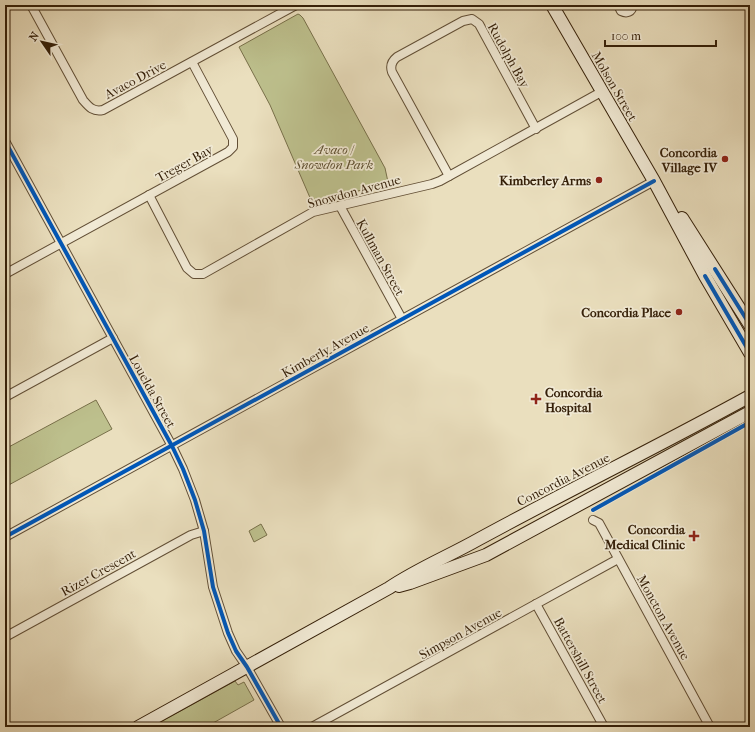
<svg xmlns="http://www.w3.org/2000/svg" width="755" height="732" font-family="'IM FELL French Canon',serif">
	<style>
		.green { fill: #bdc08d; stroke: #78704a }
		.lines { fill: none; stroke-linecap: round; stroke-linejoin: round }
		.street-casing { stroke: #624f36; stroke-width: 10 }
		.secondary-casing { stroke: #341f08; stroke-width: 14 }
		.street { stroke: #f1ead5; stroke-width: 8 }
		.secondary { stroke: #f1ead5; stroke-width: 12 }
		.cycleway-casing { stroke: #f1ead5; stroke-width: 6 }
		.cycleway { stroke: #0057b8; stroke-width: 4 }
		.poi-dot { fill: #8f2418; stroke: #f1ead5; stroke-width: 1.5 }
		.labels { text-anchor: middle; stroke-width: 3.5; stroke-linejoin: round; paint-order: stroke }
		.street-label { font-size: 13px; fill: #341f08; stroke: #f1ead5 }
		.park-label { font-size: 13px; font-style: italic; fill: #5d4f30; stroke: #f1ead5 }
		.poi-label { font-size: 13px; font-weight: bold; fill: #341f08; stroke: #f1ead5; text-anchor: end }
	</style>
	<rect width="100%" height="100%" fill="#eadfbe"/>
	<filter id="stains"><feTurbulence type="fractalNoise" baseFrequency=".005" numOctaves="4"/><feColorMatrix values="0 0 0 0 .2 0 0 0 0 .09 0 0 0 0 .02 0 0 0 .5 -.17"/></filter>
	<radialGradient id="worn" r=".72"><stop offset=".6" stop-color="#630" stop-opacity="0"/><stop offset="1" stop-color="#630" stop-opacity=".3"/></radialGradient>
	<g class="green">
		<polygon points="298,14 300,15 303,18 385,168 388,182 386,184 314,202 311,200 270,105 239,47"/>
		<polygon points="96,400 112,429 5,487 5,449"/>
		<polygon points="261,524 267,535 254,542 249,531"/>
		<polygon points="235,681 238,685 244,682 254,700 206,727 151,727"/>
	</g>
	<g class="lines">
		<g class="street-casing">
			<g id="street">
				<path d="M31,5L83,100C89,107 93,112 103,110L296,5"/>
				<path d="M618,5L621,11C627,14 632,12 633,5"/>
				<polyline points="5,141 172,446 183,469 195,500 204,531 213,587 228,633 236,651 247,667 281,727"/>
				<path d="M449,176L392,72C390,66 392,61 397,57L463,21L472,19L479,24L536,129"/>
				<polyline points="149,195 187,268 194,274 203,274 313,212 432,184 440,181 603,91"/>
				<polyline points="340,206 402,319"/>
				<polyline points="5,274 228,152 233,147 233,139 192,62"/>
				<polyline points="5,397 113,338"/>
				<polyline points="593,520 599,523 710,727"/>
				<polyline points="5,537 654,181"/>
				<polyline points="536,604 604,727"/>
				<polyline points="5,637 191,535 204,531"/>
				<polyline points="312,727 618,559"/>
			</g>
		</g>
		<g class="secondary-casing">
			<g id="secondary">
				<polyline points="552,5 654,181 705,276 750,353"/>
				<polyline points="682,218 750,325"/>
				<polyline points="399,586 410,583 486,555 750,412"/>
				<path d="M138,727L389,588C417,569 449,556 479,539C569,490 661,445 750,396"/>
			</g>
		</g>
		<use href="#street" class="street"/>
		<use href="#secondary" class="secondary"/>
		<g class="cycleway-casing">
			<g id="cycleway">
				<polyline points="5,141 172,446 183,469 195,500 204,531 213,587 228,633 236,651 247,667 281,727"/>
				<polyline points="715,269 750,325"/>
				<polyline points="705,276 750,353"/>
				<polyline points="593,510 745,425 750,424"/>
				<polyline points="5,537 654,181"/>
			</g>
		</g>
		<use href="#cycleway" class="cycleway"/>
	</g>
	<g class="poi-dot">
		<circle cx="725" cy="159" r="4"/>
		<circle cx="599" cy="180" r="4"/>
		<circle cx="679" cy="312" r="4"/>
		<path d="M534 393h4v4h4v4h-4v4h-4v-4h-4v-4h4z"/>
		<path d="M692 530h4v4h4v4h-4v4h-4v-4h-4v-4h4z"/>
	</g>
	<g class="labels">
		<g class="street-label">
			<text transform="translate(509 55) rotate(61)" y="5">Rudolph Bay</text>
			<text transform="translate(135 79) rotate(-28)" y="5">Avaco Drive</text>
			<text transform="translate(615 86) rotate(60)" y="5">Molson Street</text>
			<text transform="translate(184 163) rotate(-29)" y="5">Treger Bay</text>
			<text transform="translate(354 191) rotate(-15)" y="5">Snowdon Avenue</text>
			<text transform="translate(381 257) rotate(61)" y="5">Kullman Street</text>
			<text transform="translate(325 350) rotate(-29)" y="5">Kimberly Avenue</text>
			<text transform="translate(153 391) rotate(61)" y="5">Louelda Street</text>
			<text transform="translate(563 479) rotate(-27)" y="5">Concordia Avenue</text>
			<text transform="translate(98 572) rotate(-29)" y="5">Rizer Crescent</text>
			<text transform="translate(664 617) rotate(61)" y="5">Moncton Avenue</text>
			<text transform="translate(460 633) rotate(-29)" y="5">Simpson Avenue</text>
			<text transform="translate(581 660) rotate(61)" y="5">Battershill Street</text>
		</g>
		<g class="park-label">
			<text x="334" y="154">Avaco /<tspan x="334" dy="15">Snowdon Park</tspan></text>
		</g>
		<g class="poi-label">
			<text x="717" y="157">Concordia<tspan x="717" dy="15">Village IV</tspan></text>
			<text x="591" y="185">Kimberley Arms</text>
			<text x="671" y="317">Concordia Place</text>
			<text x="545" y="397" text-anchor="start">Concordia<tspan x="545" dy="15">Hospital</tspan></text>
			<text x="685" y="534">Concordia<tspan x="685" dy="15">Medical Clinic</tspan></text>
		</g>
	</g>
	<rect width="755" height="732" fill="none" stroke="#eadfbe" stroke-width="20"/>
	<rect x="6" y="6" width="743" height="720" fill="none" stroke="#341f08" stroke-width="2"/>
	<rect x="10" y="10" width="735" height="712" fill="none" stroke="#341f08"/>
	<g transform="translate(42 42) rotate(304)" stroke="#f1ead5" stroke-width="3" paint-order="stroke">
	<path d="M0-3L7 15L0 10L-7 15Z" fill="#341f08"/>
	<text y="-6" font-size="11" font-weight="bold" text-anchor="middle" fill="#341f08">N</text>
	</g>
	<path d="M605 40v6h111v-6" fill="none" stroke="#341f08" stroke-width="2"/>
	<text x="611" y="40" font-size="12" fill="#341f08" stroke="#f1ead5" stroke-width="3" paint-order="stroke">100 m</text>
	<rect width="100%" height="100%" filter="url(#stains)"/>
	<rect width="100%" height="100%" fill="url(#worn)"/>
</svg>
